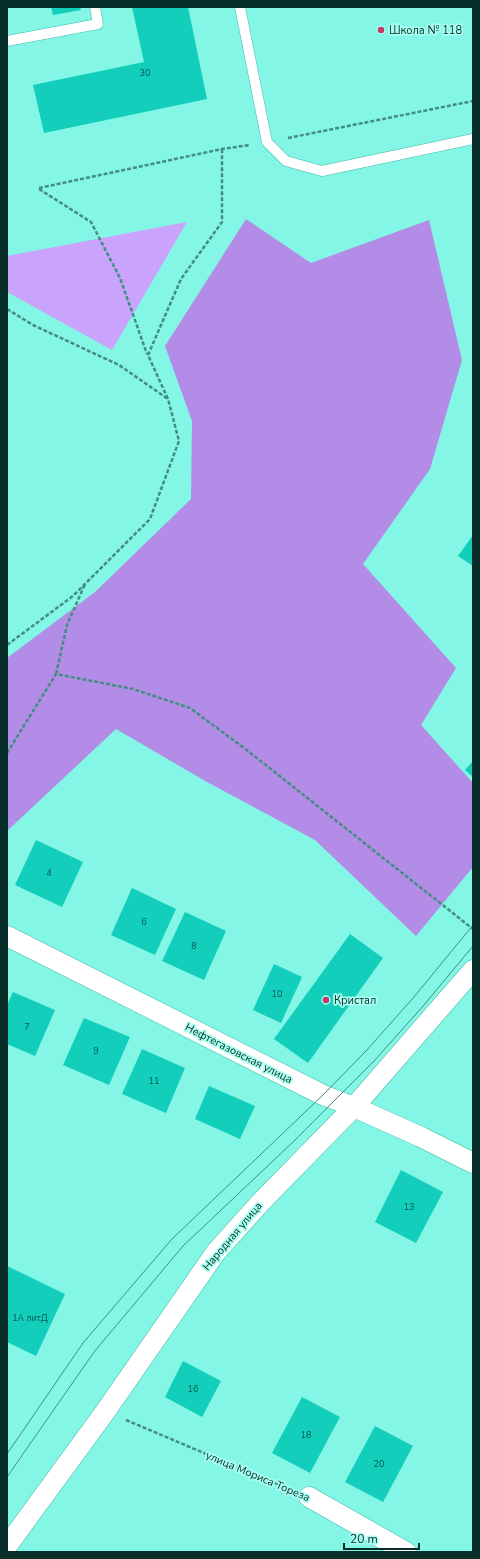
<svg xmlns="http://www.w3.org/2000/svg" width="480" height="1559" font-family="'Nunito Sans',sans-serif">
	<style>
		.green { fill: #c9a3fc }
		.forest { fill: #b38ce7 }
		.building { fill: #12cebb }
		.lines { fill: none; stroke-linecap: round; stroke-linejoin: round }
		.service-casing { stroke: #41b8a9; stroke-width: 11 }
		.minor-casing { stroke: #41b8a9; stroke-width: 21 }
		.path { stroke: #438d82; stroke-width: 2.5; stroke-dasharray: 4 2; stroke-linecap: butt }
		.service { stroke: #fff; stroke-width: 10 }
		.minor { stroke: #fff; stroke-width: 20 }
		.tram { stroke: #448f84; stroke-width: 1 }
		.poi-dot { fill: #c4386a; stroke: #a8fff1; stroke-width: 1.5 }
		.labels { text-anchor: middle; stroke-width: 3.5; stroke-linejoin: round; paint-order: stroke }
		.number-label { font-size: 9px; fill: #0a564e }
		.poi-label { font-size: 11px; fill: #082e29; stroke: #a8fff1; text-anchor: start }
		.street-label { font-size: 11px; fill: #082e29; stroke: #a8fff1 }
	</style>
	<rect width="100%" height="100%" fill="#84f6e5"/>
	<polygon class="green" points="187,222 112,350 7,292 7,256"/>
	<polygon class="forest" points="246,219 311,263 429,220 462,360 430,469 363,564 456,668 421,725 473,783 473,867 416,936 315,840 207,782 116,729 7,831 7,658 95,592 191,499 192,421 165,346"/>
	<g class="building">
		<polygon points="51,7 80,7 81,10 53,15"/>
		<polygon points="132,7 188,7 207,99 44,133 33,85 144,62"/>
		<polygon points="473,535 473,566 458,556"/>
		<polygon points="473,761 473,777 465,770"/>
		<polygon points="36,840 83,862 62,907 15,885"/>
		<polygon points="132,888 176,909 155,955 111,935"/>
		<polygon points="185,912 226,931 204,980 162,961"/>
		<polygon points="350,934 383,958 308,1063 274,1039"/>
		<polygon points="274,964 302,977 281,1023 253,1010"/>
		<polygon points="13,992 55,1010 35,1056 7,1044 7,1005"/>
		<polygon points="84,1018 130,1037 109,1085 63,1065"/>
		<polygon points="142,1049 185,1068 166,1113 122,1094"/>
		<polygon points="209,1086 255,1106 240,1139 195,1119"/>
		<polygon points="401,1170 443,1192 416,1243 375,1222"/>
		<polygon points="7,1266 65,1294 36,1356 7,1342"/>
		<polygon points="183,1361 221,1381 202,1417 165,1397"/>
		<polygon points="302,1397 340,1417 310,1473 272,1453"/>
		<polygon points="375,1426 413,1446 383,1502 345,1482"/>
	</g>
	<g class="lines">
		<g class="service-casing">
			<g id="service">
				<polyline points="240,7 267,142 286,161 322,171 473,139"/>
				<polyline points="7,41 98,24 95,7"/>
			</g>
		</g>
		<g class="minor-casing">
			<g id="minor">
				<polyline points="7,936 323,1095 354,1107 421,1137 473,1163"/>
				<polyline points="309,1497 406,1552"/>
				<polyline points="7,1546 105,1412 216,1252 260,1203 354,1107 473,970"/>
			</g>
		</g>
		<g class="path">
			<polyline points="288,138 473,101"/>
			<polyline points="39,188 222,149 250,145"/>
			<polyline points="39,189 91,222 120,278 147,354"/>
			<polyline points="7,309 33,325 119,365 168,399"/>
			<polyline points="7,645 73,596 150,519 179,441 168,399 148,355 181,279 222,222 222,149"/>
			<polyline points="56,674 67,625 85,584"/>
			<polyline points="7,753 56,674 133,689 190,708 248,751 473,929"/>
			<polyline points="126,1420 289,1489"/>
		</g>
		<use href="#service" class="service"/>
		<use href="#minor" class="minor"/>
		<g class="tram">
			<polyline points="7,1454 83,1343 172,1239 323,1095 366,1051 414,997 473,925"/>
			<polyline points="7,1477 94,1352 183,1246 292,1143 375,1060 424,1005 473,946"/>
		</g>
	</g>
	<g class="poi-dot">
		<circle cx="381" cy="30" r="4"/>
		<circle cx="326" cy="1000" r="4"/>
	</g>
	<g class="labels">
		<g class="number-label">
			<text x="145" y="76">30</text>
			<text x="49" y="876">4</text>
			<text x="144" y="925">6</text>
			<text x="194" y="949">8</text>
			<text x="277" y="997">10</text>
			<text x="27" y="1030">7</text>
			<text x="96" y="1054">9</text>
			<text x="154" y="1084">11</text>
			<text x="409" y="1210">13</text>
			<text x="30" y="1321">1А литД</text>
			<text x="193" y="1392">16</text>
			<text x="306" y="1438">18</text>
			<text x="379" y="1467">20</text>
		</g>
		<g class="poi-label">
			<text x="389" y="34">Школа № 118</text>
			<text x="334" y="1004">Кристал</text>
		</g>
		<g class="street-label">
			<text transform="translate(239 1053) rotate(27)" y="4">Нефтегазовская улица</text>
			<text transform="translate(232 1236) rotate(-50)" y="4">Народная улица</text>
			<text transform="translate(258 1476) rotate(23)" y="4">улица Мориса Тореза</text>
		</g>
	</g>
	<rect width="480" height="1559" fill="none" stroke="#082e29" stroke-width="16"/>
	<path d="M344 1543v6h75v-6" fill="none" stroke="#082e29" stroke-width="2"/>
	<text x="350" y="1543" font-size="12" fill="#082e29" stroke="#a8fff1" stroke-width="3" paint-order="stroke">20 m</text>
</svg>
